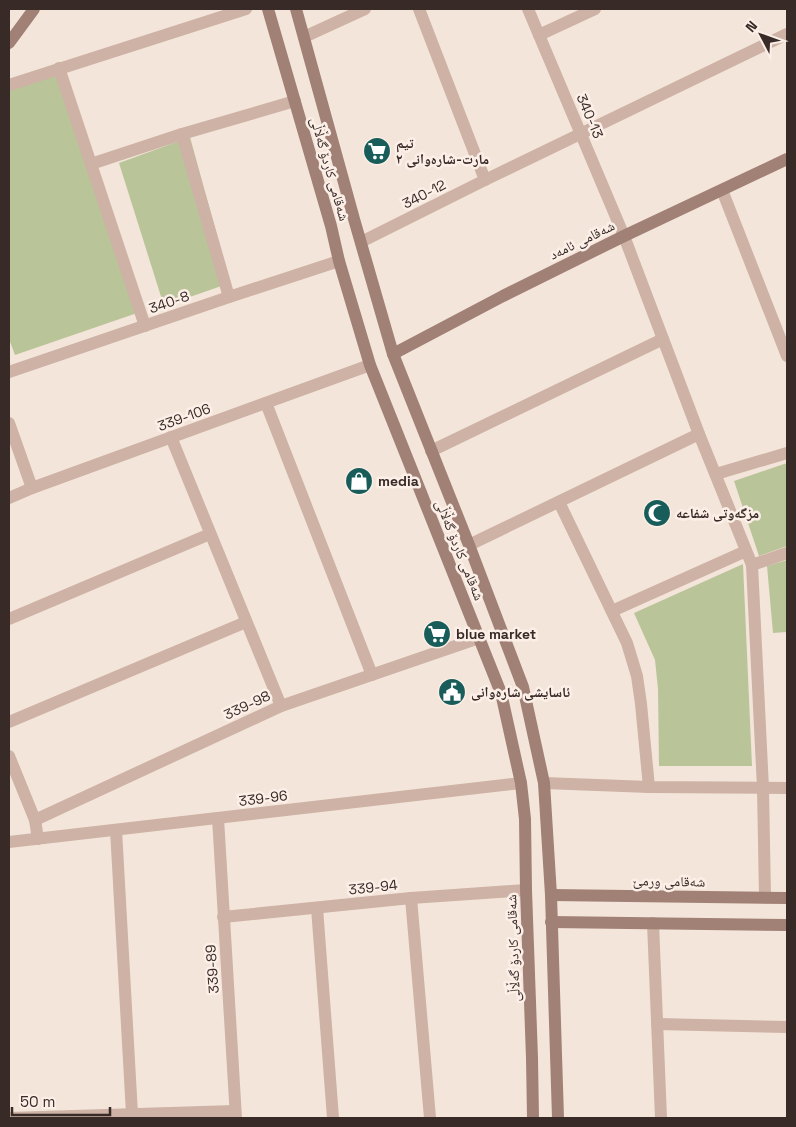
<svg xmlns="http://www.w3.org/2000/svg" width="796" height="1127" font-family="'Space Grotesk','Noto Naskh Arabic',sans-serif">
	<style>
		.green { fill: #bac499 }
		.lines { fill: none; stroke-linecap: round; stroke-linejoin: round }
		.street { stroke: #cdb2a5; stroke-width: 12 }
		.secondary { stroke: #a18076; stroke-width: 12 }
		.labels { text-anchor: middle; stroke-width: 5; stroke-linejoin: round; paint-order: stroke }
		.street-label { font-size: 14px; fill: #382a27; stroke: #fbefe7 }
		.poi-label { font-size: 14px; font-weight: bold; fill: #382a27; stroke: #fbefe7; text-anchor: start }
	</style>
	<rect width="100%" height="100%" fill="#f4e5da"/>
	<g class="green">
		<polygon points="64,71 143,311 15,355 9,339 9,90"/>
		<polygon points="190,137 230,283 164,306 119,163"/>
		<polygon points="787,463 787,546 759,556 734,481"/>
		<polygon points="787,560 787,632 773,633 767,566"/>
		<polygon points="743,564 752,766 659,766 658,689 655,660 634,613"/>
	</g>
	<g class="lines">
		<g class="street">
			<polyline points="419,9 485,180"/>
			<polyline points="528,9 624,236 699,434 752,565 763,788 765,897"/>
			<polyline points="539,35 595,9"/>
			<polyline points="304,37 365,9"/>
			<polyline points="59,68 145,326"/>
			<polyline points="9,85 246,9"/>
			<polyline points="182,134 229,297"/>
			<polyline points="91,164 182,134 295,101"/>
			<polyline points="722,190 787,356"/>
			<polyline points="361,242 485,180 787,34"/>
			<polyline points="9,372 229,297 339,261"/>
			<polyline points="266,403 372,675"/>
			<polyline points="9,423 32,488"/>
			<polyline points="171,437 281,706"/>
			<polyline points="431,451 663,339"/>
			<polyline points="716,474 787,453"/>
			<polyline points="9,498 32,488 370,365"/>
			<polyline points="559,502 627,643 637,676 641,704 649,787"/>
			<polyline points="469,545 699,434"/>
			<polyline points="752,565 787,553"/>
			<polyline points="612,611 746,551"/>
			<polyline points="9,619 210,534"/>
			<polyline points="9,722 246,622"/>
			<polyline points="9,756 35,820 38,839"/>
			<polyline points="544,783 649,787 787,788"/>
			<polyline points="218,818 236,1118"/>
			<polyline points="35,820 281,706 479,638"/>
			<polyline points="116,830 132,1114"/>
			<polyline points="9,842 521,783"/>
			<polyline points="411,898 430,1118"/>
			<polyline points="317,908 333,1118"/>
			<polyline points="223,917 411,898 526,890"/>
			<polyline points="653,923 661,1118"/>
			<polyline points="657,1024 787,1027"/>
			<polyline points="9,1118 235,1111"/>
		</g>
		<g class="secondary">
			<polyline points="268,9 331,226 339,261 370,365 501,693 521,783 525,819 526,890 532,1058 533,1118"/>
			<polyline points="296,9 354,219 393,354 469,545 523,687 544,783 551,895 558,1118"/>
			<polyline points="9,43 34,9"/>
			<polyline points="393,354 503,296 624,236 787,159"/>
			<polyline points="551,895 787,898"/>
			<polyline points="551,922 787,925"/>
		</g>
	</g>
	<defs>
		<g id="supermarket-disc" transform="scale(1.4375)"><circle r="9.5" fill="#195d5a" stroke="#fbefe7"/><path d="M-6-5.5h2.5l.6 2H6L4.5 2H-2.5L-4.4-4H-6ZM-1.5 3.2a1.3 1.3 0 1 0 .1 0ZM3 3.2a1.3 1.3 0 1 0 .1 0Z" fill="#fff"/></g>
		<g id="shop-disc" transform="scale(1.4375)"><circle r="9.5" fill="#195d5a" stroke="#fbefe7"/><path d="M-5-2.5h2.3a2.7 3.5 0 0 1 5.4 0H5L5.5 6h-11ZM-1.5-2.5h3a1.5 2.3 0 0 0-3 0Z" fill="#fff"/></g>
		<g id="mosque-disc" transform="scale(1.4375)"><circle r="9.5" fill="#195d5a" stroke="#fbefe7"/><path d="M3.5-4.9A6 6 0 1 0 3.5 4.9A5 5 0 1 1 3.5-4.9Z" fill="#fff"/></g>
		<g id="civic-disc" transform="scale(1.4375)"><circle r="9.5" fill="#195d5a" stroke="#fbefe7"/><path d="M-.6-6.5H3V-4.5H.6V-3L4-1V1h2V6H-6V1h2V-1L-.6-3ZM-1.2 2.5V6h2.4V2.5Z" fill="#fff"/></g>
	</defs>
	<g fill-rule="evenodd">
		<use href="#supermarket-disc" x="377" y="151"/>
		<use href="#shop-disc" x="359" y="481"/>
		<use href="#mosque-disc" x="657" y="513"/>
		<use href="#supermarket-disc" x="437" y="634"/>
		<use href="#civic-disc" x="452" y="692"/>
	</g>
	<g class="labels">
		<g class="street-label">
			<text transform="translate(590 116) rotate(67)" y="5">340-13</text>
			<text transform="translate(330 169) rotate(74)" y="5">شەقامی کاردۆ گەڵاڵی</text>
			<text transform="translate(424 194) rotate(-27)" y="5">340-12</text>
			<text transform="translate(582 240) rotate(-26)" y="5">شەقامی ئامەد</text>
			<text transform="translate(169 302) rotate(-19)" y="5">340-8</text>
			<text transform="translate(184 417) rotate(-20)" y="5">339-106</text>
			<text transform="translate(460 550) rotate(68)" y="5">شەقامی کاردۆ گەڵاڵی</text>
			<text transform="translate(247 705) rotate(-25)" y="5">339-98</text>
			<text transform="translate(263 798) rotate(-7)" y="5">339-96</text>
			<text transform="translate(669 881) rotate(1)" y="5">شەقامی ورمێ</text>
			<text transform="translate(373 887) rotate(-6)" y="5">339-94</text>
			<text transform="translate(513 948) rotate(-92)" y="5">شەقامی کاردۆ گەڵاڵی</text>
			<text transform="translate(212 969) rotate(-94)" y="5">339-89</text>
		</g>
		<g class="poi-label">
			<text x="396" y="148">تیم<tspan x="396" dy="16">مارت-شارەوانی ٢</tspan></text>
			<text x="378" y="486">media</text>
			<text x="676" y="518">مزگەوتی شفاعە</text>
			<text x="456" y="639">blue market</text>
			<text x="471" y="697">ئاسایشی شارەوانی</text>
		</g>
	</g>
	<rect width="796" height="1127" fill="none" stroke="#382a27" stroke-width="20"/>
	<g transform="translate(761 35) rotate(311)" stroke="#fbefe7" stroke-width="4" paint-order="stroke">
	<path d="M0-4L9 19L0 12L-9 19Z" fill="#382a27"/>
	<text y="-8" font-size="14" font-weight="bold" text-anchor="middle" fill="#382a27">N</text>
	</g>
	<path d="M12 1107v8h98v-8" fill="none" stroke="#382a27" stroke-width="2.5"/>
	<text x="20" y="1107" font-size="15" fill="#382a27" stroke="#fbefe7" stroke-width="4" paint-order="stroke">50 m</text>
</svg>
